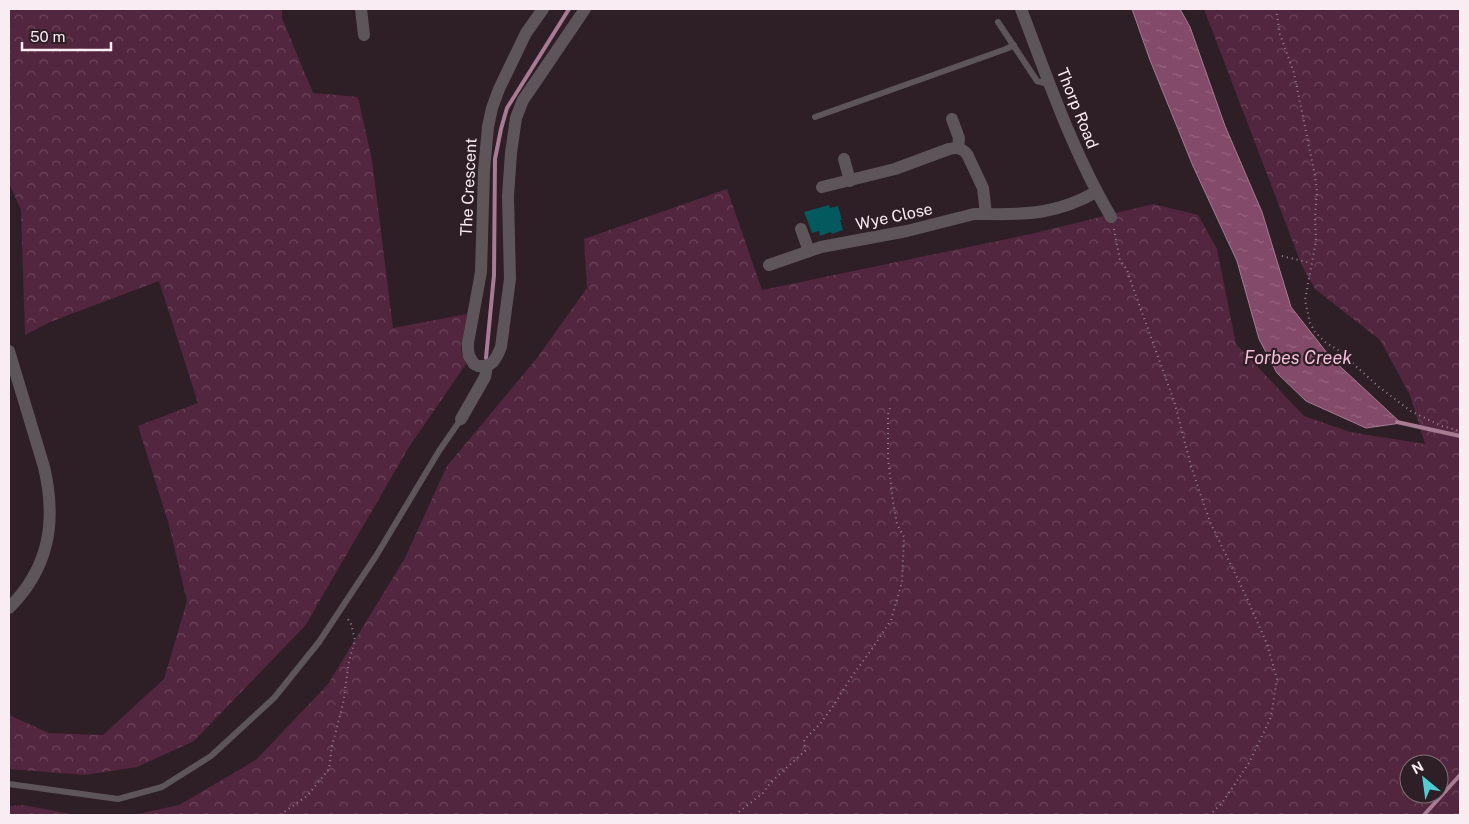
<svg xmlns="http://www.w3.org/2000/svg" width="1469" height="824" font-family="'Public Sans',sans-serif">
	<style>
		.forest { fill: url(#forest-crowns); fill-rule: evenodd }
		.water { fill: url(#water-ripples); stroke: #a77b92 }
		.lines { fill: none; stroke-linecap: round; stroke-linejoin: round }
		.stream { stroke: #a77b92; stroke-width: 4 }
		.building { fill: #03595d }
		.path { stroke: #96888f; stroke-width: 2; stroke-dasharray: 1 4; stroke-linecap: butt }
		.lane { stroke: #5e555a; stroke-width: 6 }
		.street { stroke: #5e555a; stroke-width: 12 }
		.labels { text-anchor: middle; stroke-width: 4.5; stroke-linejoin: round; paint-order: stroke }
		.street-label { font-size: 16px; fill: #f9edf3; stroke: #2e1e26 }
		.water-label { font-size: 18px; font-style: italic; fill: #f6bfda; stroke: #2e1e26 }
	</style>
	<defs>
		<pattern id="forest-crowns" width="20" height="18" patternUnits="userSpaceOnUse" patternTransform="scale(1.25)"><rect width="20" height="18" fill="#52263e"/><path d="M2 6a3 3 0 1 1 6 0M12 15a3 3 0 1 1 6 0" fill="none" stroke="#6c465a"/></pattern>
		<pattern id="water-ripples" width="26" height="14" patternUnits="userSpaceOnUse" patternTransform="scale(1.25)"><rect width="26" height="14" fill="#844a69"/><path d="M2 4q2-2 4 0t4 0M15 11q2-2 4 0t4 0" fill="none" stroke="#96647f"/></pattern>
	</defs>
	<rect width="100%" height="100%" fill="#2e1e26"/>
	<g class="forest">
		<polygon points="9,9 282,9 282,18 313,93 358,97 372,160 393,328 467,314 461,350 466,364 409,447 305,626 194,741 137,767 85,775 9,769 9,715 49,733 103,735 164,679 187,601 169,525 138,426 198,403 159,281 50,322 25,335 21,210 9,183"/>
		<path d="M1204,9H1460V815H133L179,805L256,760L328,684L405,558L447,466L537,358L587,288L584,239L727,189L762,290L1031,234L1153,204L1198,215L1217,249L1236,344L1304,416L1350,432L1425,444L1410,395L1380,340L1315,289L1302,266ZM1409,764H1439V794H1409Z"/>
		<polygon points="23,805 77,815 9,815 9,806"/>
	</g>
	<polygon class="water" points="1132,9 1180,9 1190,27 1225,126 1262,212 1291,307 1331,358 1401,423 1366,428 1306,401 1277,373 1259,339 1237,261 1193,166 1150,60"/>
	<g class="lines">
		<g class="stream">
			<polyline points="486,358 494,275 495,159 501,129 507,108 569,9"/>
			<polyline points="1397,422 1460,436"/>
			<polyline points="1424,815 1460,775"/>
		</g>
	</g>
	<polygon class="building" points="829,205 830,208 838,206 842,220 840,220 843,230 832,234 831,232 820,236 819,231 812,233 804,212"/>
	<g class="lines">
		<g class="path">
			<polyline points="1276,9 1280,34 1294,73 1315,176 1317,191 1315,216 1316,241 1305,300 1310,323 1315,332 1325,342 1338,350 1379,387 1412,412 1442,426 1460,431"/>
			<polyline points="1114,229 1120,260 1127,270 1131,282 1174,401 1191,466 1203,502 1211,524 1245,594 1267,644 1277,679 1271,717 1249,763 1222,803 1210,815"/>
			<polyline points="1282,256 1311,263"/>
			<polyline points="281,815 284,812 307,796 329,769 332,746 343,704 349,661 355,640 351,624 346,616"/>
			<polyline points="735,815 763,793 771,782 805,751 804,740 820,724 834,705 850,679 872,649 891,620 902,582 904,537 897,524 893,502 888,458 888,414 890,408"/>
		</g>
		<g class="lane">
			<polyline points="998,22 1037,81 1044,83 1050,82"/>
			<polyline points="815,117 1006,49 1014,45"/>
			<polyline points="9,784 118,799 162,787 211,756 274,698 319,642 376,556 439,451 461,419"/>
		</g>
		<g class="street">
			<polyline points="361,9 364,35"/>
			<polyline points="543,9 526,33 499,89 492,108 488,127 484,170 481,272 468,343 468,350 469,356 474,364 478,366 487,366 493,362 497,356 501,347 510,279 508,196 511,153 516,118 523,100 532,87 585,9"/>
			<path d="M1021,9C1048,79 1072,151 1111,217"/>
			<polyline points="952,119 959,138 958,148"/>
			<polyline points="844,159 850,181"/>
			<path d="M822,187L895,169L949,149C957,147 962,148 967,154L983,188L986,214C1029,215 1059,213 1096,192"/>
			<polyline points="801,229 809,251"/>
			<polyline points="769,265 821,247 907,231 974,214 986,214"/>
			<path d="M9,351L44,467C57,522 49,568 9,608"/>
			<polyline points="461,419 485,377 487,366"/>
		</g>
	</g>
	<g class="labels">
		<g class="street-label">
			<text transform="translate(1078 108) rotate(68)" y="6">Thorp Road</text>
			<text transform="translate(468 187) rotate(-87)" y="6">The Crescent</text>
			<text transform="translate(894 216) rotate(-12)" y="6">Wye Close</text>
		</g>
		<g class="water-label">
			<text x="1298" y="364">Forbes Creek</text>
		</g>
	</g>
	<rect width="1469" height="824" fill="none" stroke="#f9edf3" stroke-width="20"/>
	<g transform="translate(1424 779) rotate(331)"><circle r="24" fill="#2e1e26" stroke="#7f7178"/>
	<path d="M0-4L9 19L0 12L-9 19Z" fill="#51ccd2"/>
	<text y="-8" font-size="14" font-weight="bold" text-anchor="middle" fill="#f9edf3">N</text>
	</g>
	<path d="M22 42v8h89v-8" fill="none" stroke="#f9edf3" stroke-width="2.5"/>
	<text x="30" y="42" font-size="15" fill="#f9edf3" stroke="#2e1e26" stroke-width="4" paint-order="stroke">50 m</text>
</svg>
